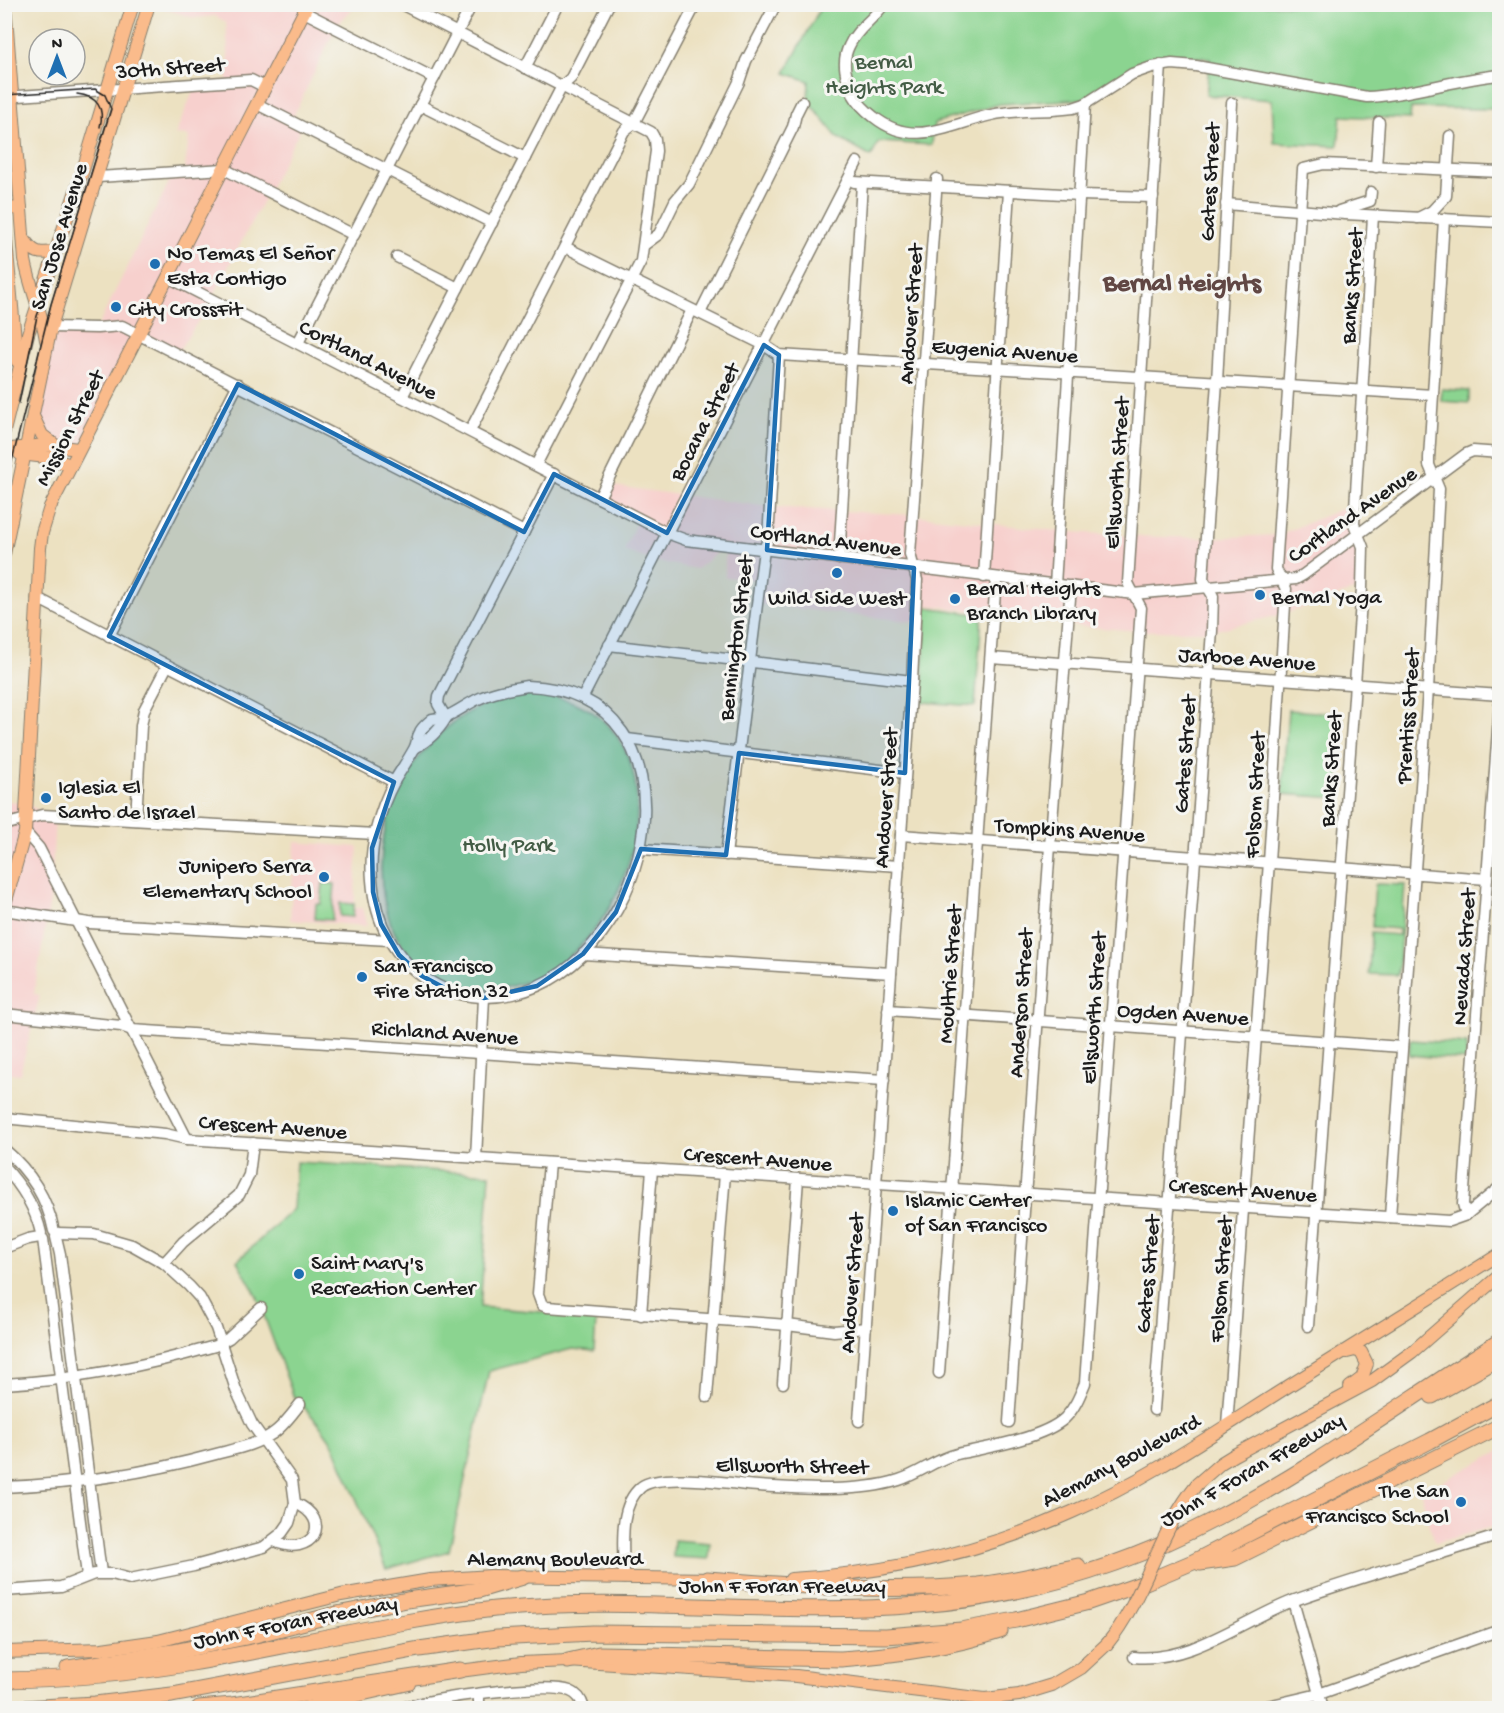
<svg xmlns="http://www.w3.org/2000/svg" width="1504" height="1713" font-family="'Gochi Hand',sans-serif">
	<style>
		.built { fill: #f7d0cd }
		.green { fill: #8bd490; stroke: #547856; stroke-width: 1.5 }
		.lines { fill: none; stroke-linecap: round; stroke-linejoin: round }
		.minor-casing { stroke: #847e6e; stroke-width: 13 }
		.major-casing { stroke: #847e6e; stroke-width: 14 }
		.highway-casing { stroke: #847e6e; stroke-width: 17 }
		.minor { stroke: #fff; stroke-width: 10 }
		.major { stroke: #fabb8b; stroke-width: 12 }
		.highway { stroke: #fabb8b; stroke-width: 15 }
		.tram { stroke: #1c1c1c; stroke-width: 1.5 }
		.major-bridge-casing { stroke: #847e6e; stroke-width: 14; stroke-linecap: butt }
		.major-bridge { stroke: #fabb8b; stroke-width: 12 }
		.marked { fill: #1f6fb2; fill-opacity: 0.2; stroke: #1f6fb2; stroke-width: 4.5; stroke-linejoin: round }
		.poi-dot { fill: #1f6fb2; stroke: #f6f6f2; stroke-width: 2 }
		.labels { text-anchor: middle; stroke-width: 6; stroke-linejoin: round; paint-order: stroke }
		.park-label { font-size: 22px; fill: #435c45; stroke: #f6f6f2 }
		.street-label { font-size: 22px; fill: #1c1c1c; stroke: #f6f6f2 }
		.poi-label { font-size: 22px; fill: #1c1c1c; stroke: #f6f6f2; text-anchor: start }
		.quarter-label { font-size: 26px; font-weight: bold; fill: #614744; stroke: #f6f6f2 }
	</style>
	<rect width="100%" height="100%" fill="#f6f6f2"/>
	<filter id="ink" filterUnits="userSpaceOnUse"><feTurbulence type="fractalNoise" baseFrequency=".0167" numOctaves="2"/><feDisplacementMap in="SourceGraphic" scale="12" xChannelSelector="R" yChannelSelector="G"/><feConvolveMatrix kernelMatrix="1 2 1 2 8 2 1 2 1" color-interpolation-filters="sRGB"/></filter>
	<filter id="wash" filterUnits="userSpaceOnUse"><feTurbulence type="fractalNoise" baseFrequency=".008" numOctaves="4" result="noise"/><feDisplacementMap in="SourceGraphic" scale="24" xChannelSelector="R" yChannelSelector="G"/><feGaussianBlur stdDeviation="1.35" result="paint"/><feColorMatrix in="noise" values="0 0 0 0 0 0 0 0 0 0 0 0 0 0 0 0 0 1.4 0 .05"/><feComposite in="paint" operator="in"/></filter>
	<g filter="url(#wash)">
		<rect width="100%" height="100%" fill="#ece1c1"/>
		<g class="built">
			<polygon points="152,5 356,5 337,25 293,117 304,122 207,308 177,353 139,334 79,449 55,445 32,415 50,332 97,328 174,172 185,168 189,136 175,135 196,84 227,81 229,68 226,22 215,16 194,18"/>
			<polygon points="606,485 770,507 914,515 1058,531 1131,536 1206,538 1278,535 1356,503 1363,547 1362,588 1284,614 1212,631 1139,631 1067,625 994,613 916,604 915,622 757,604 760,580 725,577 725,546 697,569 653,561 624,551 638,518 599,498"/>
			<polygon points="5,801 23,802 55,819 51,894 34,994 40,995 20,1074 9,1073 5,1091"/>
			<polygon points="295,842 358,847 354,908 362,908 367,926 290,920"/>
			<polygon points="1499,1451 1499,1525 1435,1543 1421,1493"/>
		</g>
		<g class="green">
			<polygon points="822,5 1499,5 1499,109 1411,108 1410,119 1341,116 1338,146 1274,143 1272,100 1206,95 1210,58 1160,56 1083,99 1000,104 934,123 932,145 879,142 871,157 838,138 808,101 809,81 785,73"/>
			<polygon points="1442,389 1469,391 1469,403 1441,401"/>
			<polygon points="926,607 982,615 975,706 922,702"/>
			<path d="M528,694C700,698 649,954 511,986C485,992 459,989 436,976C375,942 372,861 393,802C406,769 434,734 464,715C483,703 506,697 528,694Z"/>
			<polygon points="1288,710 1343,714 1337,798 1282,794"/>
			<polygon points="323,883 335,884 332,920 315,919 316,904 321,904"/>
			<polygon points="1377,884 1405,885 1398,975 1369,974 1371,933 1399,935 1399,929 1372,927 1375,885"/>
			<polygon points="340,903 354,904 353,917 340,916"/>
			<polygon points="1410,1040 1467,1044 1466,1060 1409,1055"/>
			<polygon points="296,1162 490,1174 480,1307 593,1316 596,1321 594,1351 572,1349 489,1371 449,1551 386,1569 333,1444 318,1423 293,1395 257,1296 237,1261 293,1209"/>
			<polygon points="674,1540 710,1543 709,1559 673,1557"/>
		</g>
	</g>
	<g filter="url(#ink)">
		<g class="lines">
			<g class="minor-casing">
				<g id="minor">
					<polyline points="401,4 651,132 655,139 656,151 641,261 536,465"/>
					<path d="M884,4C874,19 856,29 849,46C841,62 846,78 853,94C858,103 866,111 874,117C914,149 950,124 991,115C1018,109 1046,112 1073,108L1085,104L1132,74L1152,67L1172,64L1196,66L1367,97C1411,95 1455,79 1500,75"/>
					<polyline points="304,12 434,78"/>
					<polyline points="525,68 558,4"/>
					<polyline points="4,97 251,80 265,87"/>
					<polyline points="257,104 492,223"/>
					<polyline points="420,105 525,158"/>
					<polyline points="1376,167 1379,122"/>
					<polyline points="98,177 224,169 354,235"/>
					<polyline points="854,182 1080,195 1153,197"/>
					<polyline points="1226,204 1345,214 1500,222"/>
					<polyline points="1339,211 1370,201 1371,192"/>
					<polyline points="1418,218 1432,211 1446,196 1450,136"/>
					<polyline points="644,245 659,234 675,201 689,184 739,82 746,61 776,4"/>
					<polyline points="565,247 764,345 779,355 1433,395"/>
					<polyline points="397,257 458,288"/>
					<polyline points="168,277 667,533 686,540 1134,594 1296,579 1303,575 1466,454 1473,451 1500,453"/>
					<polyline points="700,313 793,127 796,114 802,102"/>
					<polyline points="51,327 97,328 122,326 524,532"/>
					<polyline points="298,343 472,4"/>
					<polyline points="402,397 562,86 571,78 609,4"/>
					<polyline points="470,431 624,131 634,123 696,4"/>
					<polyline points="599,498 692,310"/>
					<polyline points="839,559 862,183"/>
					<polyline points="984,577 1009,191"/>
					<polyline points="1055,585 1085,104"/>
					<polyline points="37,598 394,782"/>
					<polyline points="109,636 238,384"/>
					<polyline points="609,645 912,681"/>
					<polyline points="991,658 1500,695"/>
					<path d="M527,686C710,692 658,961 513,994C485,1000 456,997 431,982C394,960 375,922 372,880C369,846 379,810 395,780C401,770 408,760 414,749C417,744 417,737 420,732C422,727 428,723 432,719C451,718 460,708 476,700C492,692 509,689 527,686Z"/>
					<polyline points="583,697 857,162"/>
					<polyline points="446,718 438,704 439,696 554,474"/>
					<polyline points="627,739 905,773"/>
					<path d="M415,748C428,740 438,732 446,718"/>
					<polyline points="136,820 141,726 144,710 167,666"/>
					<polyline points="4,822 11,823 42,815 375,834"/>
					<polyline points="25,832 39,848 187,1139"/>
					<polyline points="901,835 1487,879"/>
					<polyline points="641,849 899,866"/>
					<polyline points="726,855 760,580 764,550 768,539 779,355"/>
					<polyline points="4,910 89,923 389,940"/>
					<polyline points="583,954 891,973"/>
					<polyline points="888,1010 1402,1047"/>
					<polyline points="4,1014 121,1026 132,1030 884,1080"/>
					<polyline points="4,1118 165,1134 187,1139 1449,1221 1466,1215 1500,1187"/>
					<path d="M4,1149C30,1171 47,1197 54,1231"/>
					<polyline points="476,1158 484,998"/>
					<polyline points="549,1163 538,1294 542,1305 547,1307 787,1325 834,1331 866,1328"/>
					<path d="M4,1167C23,1187 35,1207 41,1233"/>
					<polyline points="1466,1215 1463,1204 1500,702"/>
					<polyline points="1390,1217 1428,689 1439,489 1429,465 1429,458 1444,219"/>
					<polyline points="56,1237 60,1254 101,1573"/>
					<polyline points="43,1239 87,1575"/>
					<polyline points="4,1248 28,1239 40,1237"/>
					<polyline points="164,1263 183,1242 239,1195 249,1175 253,1143"/>
					<polyline points="641,1315 652,1169"/>
					<polyline points="1308,1326 1362,588 1363,547 1354,524 1373,216"/>
					<polyline points="939,1373 996,578"/>
					<polyline points="783,1383 798,1179"/>
					<path d="M4,1384C77,1380 146,1366 215,1346L229,1338L261,1308"/>
					<polyline points="707,1397 725,1174"/>
					<polyline points="1154,1410 1212,631 1213,596 1203,579 1217,382 1232,103"/>
					<polyline points="859,1421 912,681 917,580 910,554 937,179"/>
					<polyline points="1009,1422 1050,846 1071,586"/>
					<polyline points="1227,1425 1269,862 1286,589 1276,569 1303,169 1324,164 1500,172"/>
					<path d="M4,1487C76,1484 147,1473 216,1454C235,1449 256,1445 272,1434C283,1427 292,1414 300,1404"/>
					<path d="M274,1541C312,1559 335,1520 295,1503"/>
					<path d="M624,1578C624,1550 617,1507 641,1487C660,1472 733,1484 758,1486C801,1489 858,1493 899,1480C919,1474 936,1459 957,1454C986,1448 1044,1438 1065,1418C1075,1408 1080,1395 1085,1383L1141,608L1128,583L1161,65"/>
					<polyline points="4,1591 61,1587 94,1574 112,1574 130,1579 194,1566 264,1547 282,1533 289,1523 295,1503 292,1480 252,1424 236,1390 216,1328 200,1298 189,1286 164,1263 132,1245 94,1234 57,1233"/>
					<polyline points="1293,1601 1323,1708"/>
					<path d="M1134,1657C1191,1663 1244,1619 1295,1600C1362,1576 1432,1557 1500,1535"/>
					<path d="M403,1708C430,1698 545,1682 570,1691C578,1694 582,1701 584,1708"/>
					<polyline points="479,1708 479,1694"/>
					<polyline points="1259,1708 1319,1694 1500,1630"/>
				</g>
			</g>
			<g class="major-casing">
				<g id="major">
					<path d="M5,4L25,260C30,288 42,312 46,340"/>
					<polyline points="4,209 21,208"/>
					<polyline points="4,219 17,361"/>
					<path d="M24,239C34,254 39,254 56,252"/>
					<polyline points="33,416 42,435 55,445"/>
					<polyline points="4,431 28,334 83,170 133,4"/>
					<polyline points="4,450 44,445 79,449"/>
					<polyline points="20,454 46,457 71,465"/>
					<polyline points="4,554 51,327 149,4"/>
					<polyline points="4,908 25,832 40,548 42,533 50,507 308,4"/>
					<polyline points="1347,1352 1355,1350 1361,1352 1367,1364 1362,1378 1350,1387"/>
					<polyline points="1197,1484 1221,1463 1234,1455 1372,1381 1412,1352 1500,1275"/>
					<path d="M791,1579C888,1573 983,1552 1072,1512C1151,1478 1223,1427 1295,1382C1363,1339 1432,1297 1500,1254"/>
					<polyline points="4,1652 102,1649 158,1641 341,1595 430,1580 491,1576 716,1579"/>
					<polyline points="452,1672 521,1663 568,1661 796,1676 985,1699 1019,1695 1052,1685 1081,1668 1107,1644"/>
					<polyline points="302,1708 409,1684"/>
				</g>
			</g>
			<g class="highway-casing">
				<g id="highway">
					<polyline points="1432,1396 1500,1358"/>
					<polyline points="1200,1563 1235,1558 1500,1426"/>
					<path d="M707,1579C795,1586 890,1593 978,1585C1012,1581 1045,1573 1078,1566"/>
					<path d="M568,1661L599,1654L841,1659C895,1655 949,1648 1000,1631"/>
					<polyline points="68,1668 173,1652 251,1636 332,1615 407,1600 479,1590 523,1577"/>
					<path d="M4,1680C67,1679 130,1674 192,1663C293,1646 393,1620 495,1609C636,1595 778,1617 919,1605C1024,1597 1126,1566 1219,1517C1317,1466 1406,1400 1500,1341"/>
					<polyline points="23,1708 95,1704 172,1695 419,1649 497,1638 593,1633 886,1636 961,1630 1016,1620 1089,1602 1141,1584 1193,1562 1430,1441 1500,1403"/>
					<polyline points="199,1708 232,1705 460,1670"/>
				</g>
			</g>
			<use href="#minor" class="minor"/>
			<use href="#major" class="major"/>
			<use href="#highway" class="highway"/>
			<g class="tram">
				<path d="M77,94C97,96 105,108 100,127"/>
				<polyline points="4,95 95,89 105,95 111,109 51,304 4,493"/>
				<polyline points="19,403 37,316 49,284"/>
			</g>
			<g class="major-bridge-casing">
				<path id="major-bridge" d="M1107,1644C1146,1596 1158,1532 1197,1484"/>
			</g>
			<use href="#major-bridge" class="major-bridge"/>
		</g>
	</g>
	<path class="marked" d="M764,345L779,355L767,550L914,568L905,773L739,753L726,855L641,849L616,912L583,954L537,986L484,998L452,992L422,976L399,955L381,924L373,892L372,848L394,782L109,636L238,384L524,532L554,474L667,533Z"/>
	<g class="poi-dot">
		<circle cx="155" cy="264" r="6"/>
		<circle cx="116" cy="307" r="6"/>
		<circle cx="837" cy="573" r="6"/>
		<circle cx="1260" cy="595" r="6"/>
		<circle cx="955" cy="599" r="6"/>
		<circle cx="46" cy="798" r="6"/>
		<circle cx="324" cy="877" r="6"/>
		<circle cx="362" cy="977" r="6"/>
		<circle cx="893" cy="1211" r="6"/>
		<circle cx="299" cy="1274" r="6"/>
		<circle cx="1461" cy="1502" r="6"/>
	</g>
	<g class="labels">
		<g class="park-label">
			<text x="884" y="68">Bernal<tspan x="884" dy="25">Heights Park</tspan></text>
			<text x="508" y="851">Holly Park</text>
		</g>
		<g class="street-label">
			<text transform="translate(170 66) rotate(-4)" y="8">30th Street</text>
			<text transform="translate(1208 182) rotate(-87)" y="8">Gates Street</text>
			<text transform="translate(57 236) rotate(-73)" y="8">San Jose Avenue</text>
			<text transform="translate(1350 286) rotate(-86)" y="8">Banks Street</text>
			<text transform="translate(909 314) rotate(-86)" y="8">Andover Street</text>
			<text transform="translate(1005 349) rotate(4)" y="8">Eugenia Avenue</text>
			<text transform="translate(369 358) rotate(27)" y="8">Cortland Avenue</text>
			<text transform="translate(703 421) rotate(-63)" y="8">Bocana Street</text>
			<text transform="translate(68 427) rotate(-63)" y="8">Mission Street</text>
			<text transform="translate(1115 473) rotate(-86)" y="8">Ellsworth Street</text>
			<text transform="translate(1351 513) rotate(-35)" y="8">Cortland Avenue</text>
			<text transform="translate(826 538) rotate(7)" y="8">Cortland Avenue</text>
			<text transform="translate(734 638) rotate(-83)" y="8">Bennington Street</text>
			<text transform="translate(1247 657) rotate(4)" y="8">Jarboe Avenue</text>
			<text transform="translate(1406 716) rotate(-86)" y="8">Prentiss Street</text>
			<text transform="translate(1183 754) rotate(-86)" y="8">Gates Street</text>
			<text transform="translate(1329 769) rotate(-86)" y="8">Banks Street</text>
			<text transform="translate(1253 795) rotate(-87)" y="8">Folsom Street</text>
			<text transform="translate(884 798) rotate(-86)" y="8">Andover Street</text>
			<text transform="translate(1070 828) rotate(4)" y="8">Tompkins Avenue</text>
			<text transform="translate(1462 957) rotate(-86)" y="8">Nevada Street</text>
			<text transform="translate(948 974) rotate(-86)" y="8">Moultrie Street</text>
			<text transform="translate(1019 1003) rotate(-86)" y="8">Anderson Street</text>
			<text transform="translate(1092 1008) rotate(-86)" y="8">Ellsworth Street</text>
			<text transform="translate(1183 1012) rotate(4)" y="8">Ogden Avenue</text>
			<text transform="translate(445 1031) rotate(4)" y="8">Richland Avenue</text>
			<text transform="translate(273 1125) rotate(4)" y="8">Crescent Avenue</text>
			<text transform="translate(758 1157) rotate(4)" y="8">Crescent Avenue</text>
			<text transform="translate(1243 1188) rotate(4)" y="8">Crescent Avenue</text>
			<text transform="translate(1146 1274) rotate(-85)" y="8">Gates Street</text>
			<text transform="translate(1219 1279) rotate(-86)" y="8">Folsom Street</text>
			<text transform="translate(850 1283) rotate(-86)" y="8">Andover Street</text>
			<text transform="translate(1120 1459) rotate(-28)" y="8">Alemany Boulevard</text>
			<text transform="translate(792 1464) rotate(1)" y="8">Ellsworth Street</text>
			<text transform="translate(1251 1468) rotate(-30)" y="8">John F Foran Freeway</text>
			<text x="555" y="1565">Alemany Boulevard</text>
			<text x="782" y="1592">John F Foran Freeway</text>
			<text transform="translate(295 1620) rotate(-11)" y="8">John F Foran Freeway</text>
		</g>
		<g class="poi-label">
			<text x="167" y="259">No Temas El Señor<tspan x="167" dy="25">Esta Contigo</tspan></text>
			<text x="128" y="315">City CrossFit</text>
			<text x="967" y="594">Bernal Heights<tspan x="967" dy="25">Branch Library</tspan></text>
			<text x="1272" y="603">Bernal Yoga</text>
			<text x="837" y="604" text-anchor="middle">Wild Side West</text>
			<text x="58" y="793">Iglesia El<tspan x="58" dy="25">Santo de Israel</tspan></text>
			<text x="312" y="872" text-anchor="end">Junipero Serra<tspan x="312" dy="25">Elementary School</tspan></text>
			<text x="374" y="972">San Francisco<tspan x="374" dy="25">Fire Station 32</tspan></text>
			<text x="905" y="1206">Islamic Center<tspan x="905" dy="25">of San Francisco</tspan></text>
			<text x="311" y="1269">Saint Mary's<tspan x="311" dy="25">Recreation Center</tspan></text>
			<text x="1449" y="1497" text-anchor="end">The San<tspan x="1449" dy="25">Francisco School</tspan></text>
		</g>
		<g class="quarter-label">
			<text x="1182" y="290">Bernal Heights</text>
		</g>
	</g>
	<rect width="1504" height="1713" fill="none" stroke="#f6f6f2" stroke-width="24"/>
	<g transform="translate(57 57)"><circle r="28" fill="#f6f6f2" stroke="#9f9f9c" stroke-width="1.5"/>
	<path d="M0-4.5L10 22L0 15L-10 22Z" fill="#1f6fb2"/>
	<text y="-9" font-size="16" font-weight="bold" text-anchor="middle" fill="#1c1c1c">N</text>
	</g>
</svg>
